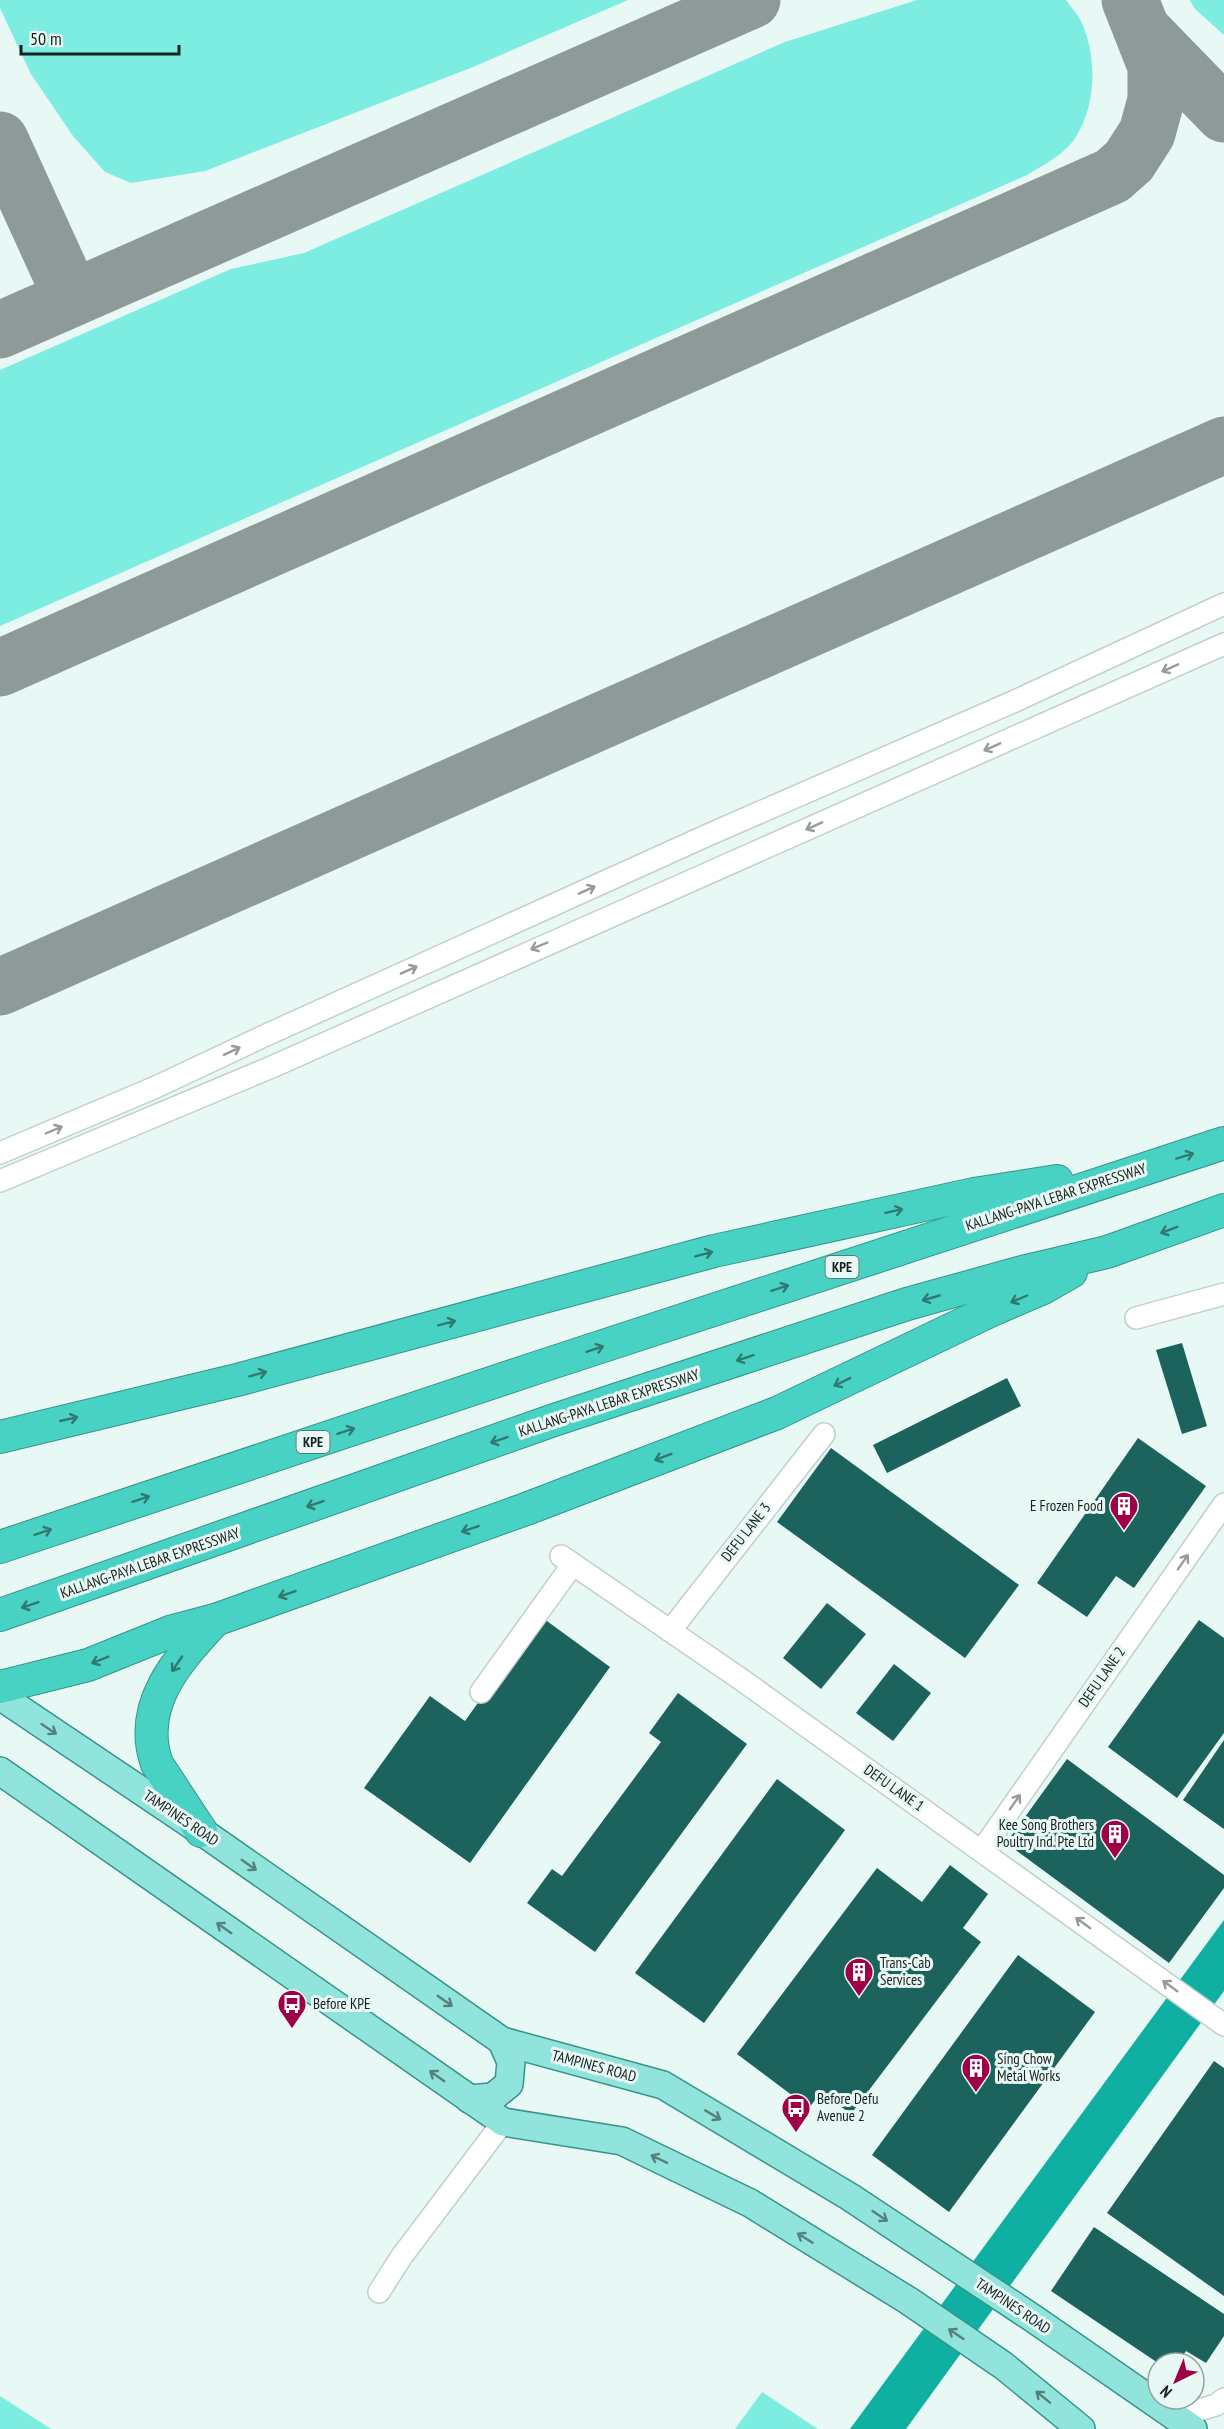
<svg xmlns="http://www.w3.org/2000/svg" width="1224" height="2429" font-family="'PT Sans Narrow',sans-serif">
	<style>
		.green { fill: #7cede0 }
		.water { fill: #0fafa2 }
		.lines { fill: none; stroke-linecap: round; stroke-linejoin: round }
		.taxiway { stroke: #8e9a98; stroke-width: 57 }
		.building { fill: #1b635c }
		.minor-casing { stroke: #c0d0ce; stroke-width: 24 }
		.major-casing { stroke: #38948a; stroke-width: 30 }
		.highway-casing { stroke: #38948a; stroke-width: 34 }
		.minor { stroke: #fff; stroke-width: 21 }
		.major { stroke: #91e4dc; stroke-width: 27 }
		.highway { stroke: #48d2c4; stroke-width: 32 }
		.oneway { stroke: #989b9a }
		.oneway2 { stroke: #317972 }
		.oneway3 { stroke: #56827e }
		.labels { text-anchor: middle; stroke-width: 6; stroke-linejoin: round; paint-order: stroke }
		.shield { fill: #e7f8f5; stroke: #58615f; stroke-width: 1.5 }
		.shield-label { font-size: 14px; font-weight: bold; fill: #1a201f }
		.street-label { font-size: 15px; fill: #1a201f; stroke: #e7f8f5 }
		.poi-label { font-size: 15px; fill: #1a201f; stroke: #e7f8f5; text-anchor: start }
	</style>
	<rect width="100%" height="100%" fill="#e7f8f5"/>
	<g class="green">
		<polygon points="0,0 628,0 473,67 205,171 131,183 105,172 73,136 31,74 0,8"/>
		<path d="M917,0H1066C1070,6 1076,12 1080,19C1097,54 1097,101 1077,135C1067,153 1045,164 1027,175L0,626V370L231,269L304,253L785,42Z"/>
		<polygon points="1190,0 1224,0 1224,35 1194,8"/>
		<polygon points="762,2392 818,2429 735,2429"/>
		<polygon points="0,2396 51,2429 0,2429"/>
	</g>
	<polygon class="water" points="1224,1920 1224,1991 906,2429 850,2429"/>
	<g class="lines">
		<g class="taxiway">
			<polyline points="1144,32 1224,114"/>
			<polyline points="0,140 72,298"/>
			<polyline points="0,330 752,0"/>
			<polyline points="0,668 1112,176 1129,161 1147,133 1156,100 1156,66 1130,0"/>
			<polyline points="0,987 1224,445"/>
		</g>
	</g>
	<g class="building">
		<polygon points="1182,1343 1207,1426 1182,1434 1156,1350"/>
		<polygon points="1007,1378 1021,1406 887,1473 873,1445"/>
		<polygon points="1138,1438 1206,1486 1134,1588 1116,1576 1087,1617 1037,1583"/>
		<polygon points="831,1448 1019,1585 965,1658 777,1522"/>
		<polygon points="827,1603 866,1634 821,1689 783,1658"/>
		<polygon points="540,1616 610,1667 470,1863 364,1788 430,1696 465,1721"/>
		<polygon points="1199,1620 1224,1638 1224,1733 1177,1798 1108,1747"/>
		<polygon points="894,1664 931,1693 893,1741 856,1713"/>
		<polygon points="678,1693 747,1744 595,1952 527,1903 552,1869 562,1876 661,1742 649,1733"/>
		<polygon points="1224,1740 1224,1829 1183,1800"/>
		<polygon points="1067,1759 1224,1875 1224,1888 1169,1963 1006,1843"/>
		<polygon points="777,1779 845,1830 704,2023 635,1973"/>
		<polygon points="950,1865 988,1894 963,1928 981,1942 851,2114 821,2092 809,2108 737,2054 877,1868 922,1902"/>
		<polygon points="1018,1955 1095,2012 949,2212 872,2155"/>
		<polygon points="1214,2061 1224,2068 1224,2296 1107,2213"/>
		<polygon points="1094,2227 1224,2314 1224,2336 1206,2363 1186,2351 1178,2363 1158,2363 1051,2291"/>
	</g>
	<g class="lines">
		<g class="minor-casing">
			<g id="minor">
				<polyline points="0,1153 156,1087 264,1036 708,835 1015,701 1224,604"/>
				<polyline points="0,1181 274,1066 1224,644"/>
				<polyline points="1136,1318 1224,1294"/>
				<polyline points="561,1556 742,1680 1224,2025"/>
				<polyline points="670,1631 824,1434"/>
				<polyline points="481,1692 573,1564"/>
				<polyline points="982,1850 1224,1504"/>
				<polyline points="379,2292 402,2256 503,2122"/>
				<polyline points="1176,2417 1216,2405 1224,2399"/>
			</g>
		</g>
		<g class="major-casing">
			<g id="major">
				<polyline points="0,1696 201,1831 502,2041 663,2085 850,2197 1034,2319 1193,2429"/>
				<polyline points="0,1771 503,2122 622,2141 750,2203 909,2301 1004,2366 1081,2429"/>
				<polyline points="469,2099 493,2097 509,2084 511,2062 502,2041"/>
			</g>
		</g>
		<g class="highway-casing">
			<g id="highway">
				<polyline points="0,1437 241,1379 714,1251 974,1194 1057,1181"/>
				<polyline points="0,1547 539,1367 1224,1143"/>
				<polyline points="0,1615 554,1420 907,1304 1026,1271 1107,1252 1224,1210"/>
				<polyline points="0,1687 88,1665 170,1632 215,1620 526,1509 777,1413 994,1309 1043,1288 1071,1272"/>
				<path d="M201,1831L157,1764C136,1705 178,1660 215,1620"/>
			</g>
		</g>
		<use href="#minor" class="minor"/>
		<use href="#major" class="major"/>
		<use href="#highway" class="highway"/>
	</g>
	<defs><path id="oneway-shaft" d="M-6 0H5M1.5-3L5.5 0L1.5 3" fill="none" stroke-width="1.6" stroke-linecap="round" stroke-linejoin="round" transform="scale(1.5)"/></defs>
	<g class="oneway">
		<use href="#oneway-shaft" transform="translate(1170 668) rotate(156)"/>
		<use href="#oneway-shaft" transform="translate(992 747) rotate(156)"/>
		<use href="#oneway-shaft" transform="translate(814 826) rotate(156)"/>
		<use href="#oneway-shaft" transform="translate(587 890) rotate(-24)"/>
		<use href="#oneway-shaft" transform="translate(539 946) rotate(157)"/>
		<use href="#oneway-shaft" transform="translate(409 970) rotate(-24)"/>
		<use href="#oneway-shaft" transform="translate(232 1051) rotate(-25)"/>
		<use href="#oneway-shaft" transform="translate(54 1130) rotate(-23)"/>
		<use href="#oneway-shaft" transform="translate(1183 1562) rotate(-55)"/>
		<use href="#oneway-shaft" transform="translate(1015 1802) rotate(-55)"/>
		<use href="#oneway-shaft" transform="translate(1083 1923) rotate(-144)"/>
		<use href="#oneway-shaft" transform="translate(1170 1986) rotate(-144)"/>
	</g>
	<g class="oneway2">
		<use href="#oneway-shaft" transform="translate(1185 1156) rotate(-17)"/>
		<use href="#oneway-shaft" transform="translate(894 1211) rotate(-12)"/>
		<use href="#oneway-shaft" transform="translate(1169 1230) rotate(160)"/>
		<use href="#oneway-shaft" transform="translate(704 1254) rotate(-15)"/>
		<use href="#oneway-shaft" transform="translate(780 1288) rotate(-18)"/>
		<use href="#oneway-shaft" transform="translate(931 1298) rotate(164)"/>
		<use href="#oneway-shaft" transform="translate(1019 1299) rotate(157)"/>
		<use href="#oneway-shaft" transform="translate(447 1323) rotate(-15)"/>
		<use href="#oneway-shaft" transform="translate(595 1349) rotate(-18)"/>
		<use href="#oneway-shaft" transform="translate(745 1358) rotate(162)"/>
		<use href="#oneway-shaft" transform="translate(258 1374) rotate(-15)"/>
		<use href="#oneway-shaft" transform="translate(842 1382) rotate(154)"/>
		<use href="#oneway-shaft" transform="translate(69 1419) rotate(-13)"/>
		<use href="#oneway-shaft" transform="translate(346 1431) rotate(-18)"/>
		<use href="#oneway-shaft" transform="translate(499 1440) rotate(161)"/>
		<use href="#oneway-shaft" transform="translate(663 1457) rotate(159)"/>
		<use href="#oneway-shaft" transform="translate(141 1499) rotate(-18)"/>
		<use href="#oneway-shaft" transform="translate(315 1504) rotate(161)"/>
		<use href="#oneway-shaft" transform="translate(470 1529) rotate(161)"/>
		<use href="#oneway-shaft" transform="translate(43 1532) rotate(-19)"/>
		<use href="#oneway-shaft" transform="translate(287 1594) rotate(161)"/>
		<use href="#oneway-shaft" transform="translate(30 1605) rotate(161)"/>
		<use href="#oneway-shaft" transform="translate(100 1660) rotate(158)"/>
		<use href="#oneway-shaft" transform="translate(177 1664) rotate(124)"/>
	</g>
	<g class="oneway3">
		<use href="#oneway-shaft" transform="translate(49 1729) rotate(34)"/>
		<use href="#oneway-shaft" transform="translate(249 1865) rotate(35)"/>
		<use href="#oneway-shaft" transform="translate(224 1928) rotate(-145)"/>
		<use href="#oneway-shaft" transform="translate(445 2001) rotate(35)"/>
		<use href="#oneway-shaft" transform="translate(437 2076) rotate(-145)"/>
		<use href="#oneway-shaft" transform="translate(713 2115) rotate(31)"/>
		<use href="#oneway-shaft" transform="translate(659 2159) rotate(-154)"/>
		<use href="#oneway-shaft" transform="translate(880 2216) rotate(34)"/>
		<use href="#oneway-shaft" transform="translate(805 2238) rotate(-148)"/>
		<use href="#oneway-shaft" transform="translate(956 2334) rotate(-146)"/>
		<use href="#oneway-shaft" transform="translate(1043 2397) rotate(-141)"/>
	</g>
	<defs>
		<g id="building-pin" transform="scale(1.5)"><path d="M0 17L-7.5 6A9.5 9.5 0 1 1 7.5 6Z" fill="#9e0146" stroke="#e7f8f5"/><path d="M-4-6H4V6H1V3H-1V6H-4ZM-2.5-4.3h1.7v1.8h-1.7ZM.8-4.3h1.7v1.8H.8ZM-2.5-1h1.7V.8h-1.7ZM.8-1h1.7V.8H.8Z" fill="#fff"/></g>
		<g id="bus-pin" transform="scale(1.5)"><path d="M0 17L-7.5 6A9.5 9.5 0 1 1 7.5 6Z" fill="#9e0146" stroke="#e7f8f5"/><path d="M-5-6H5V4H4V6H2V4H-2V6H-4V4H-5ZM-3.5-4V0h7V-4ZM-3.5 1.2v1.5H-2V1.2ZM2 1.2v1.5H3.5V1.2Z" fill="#fff"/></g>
	</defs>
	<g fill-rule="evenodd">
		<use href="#building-pin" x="1124" y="1506"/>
		<use href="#building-pin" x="1115" y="1834"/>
		<use href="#building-pin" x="859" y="1972"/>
		<use href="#bus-pin" x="292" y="2004"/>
		<use href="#building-pin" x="976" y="2068"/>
		<use href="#bus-pin" x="796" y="2108"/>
	</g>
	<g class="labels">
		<g class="shield">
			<rect x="825.5" y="1256" width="33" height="22" rx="4.5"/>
			<rect x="296.5" y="1431" width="33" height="22" rx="4.5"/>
		</g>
		<g class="shield-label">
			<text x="842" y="1272">KPE</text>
			<text x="313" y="1447">KPE</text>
		</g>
		<g class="street-label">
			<text transform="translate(1056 1197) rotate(-18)" y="5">KALLANG-PAYA LEBAR EXPRESSWAY</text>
			<text transform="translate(609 1403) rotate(-18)" y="5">KALLANG-PAYA LEBAR EXPRESSWAY</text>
			<text transform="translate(746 1532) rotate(-52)" y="5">DEFU LANE 3</text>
			<text transform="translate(150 1563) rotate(-19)" y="5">KALLANG-PAYA LEBAR EXPRESSWAY</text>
			<text transform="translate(1102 1677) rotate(-55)" y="5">DEFU LANE 2</text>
			<text transform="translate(894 1788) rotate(35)" y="5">DEFU LANE 1</text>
			<text transform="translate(181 1818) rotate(34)" y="5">TAMPINES ROAD</text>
			<text transform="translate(594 2066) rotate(15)" y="5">TAMPINES ROAD</text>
			<text transform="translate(1013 2306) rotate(34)" y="5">TAMPINES ROAD</text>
		</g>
		<g class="poi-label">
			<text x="1103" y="1511" text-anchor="end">E Frozen Food</text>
			<text x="1094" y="1830" text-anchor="end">Kee Song Brothers<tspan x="1094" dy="17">Poultry Ind. Pte Ltd</tspan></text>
			<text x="880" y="1968">Trans-Cab<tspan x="880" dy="17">Services</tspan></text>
			<text x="313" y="2009">Before KPE</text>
			<text x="997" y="2064">Sing Chow<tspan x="997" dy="17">Metal Works</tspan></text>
			<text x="817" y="2104">Before Defu<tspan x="817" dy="17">Avenue 2</tspan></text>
		</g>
	</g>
	<g transform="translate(1176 2381) rotate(223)"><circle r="28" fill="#e7f8f5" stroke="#95a29f" stroke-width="1.5"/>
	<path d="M0-4.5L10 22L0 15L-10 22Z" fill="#9e0146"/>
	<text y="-9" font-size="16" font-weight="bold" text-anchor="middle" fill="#1a201f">N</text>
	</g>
	<path d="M21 45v9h158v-9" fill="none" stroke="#1a201f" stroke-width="3"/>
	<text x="30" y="45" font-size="18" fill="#1a201f" stroke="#e7f8f5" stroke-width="4.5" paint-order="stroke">50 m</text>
</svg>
